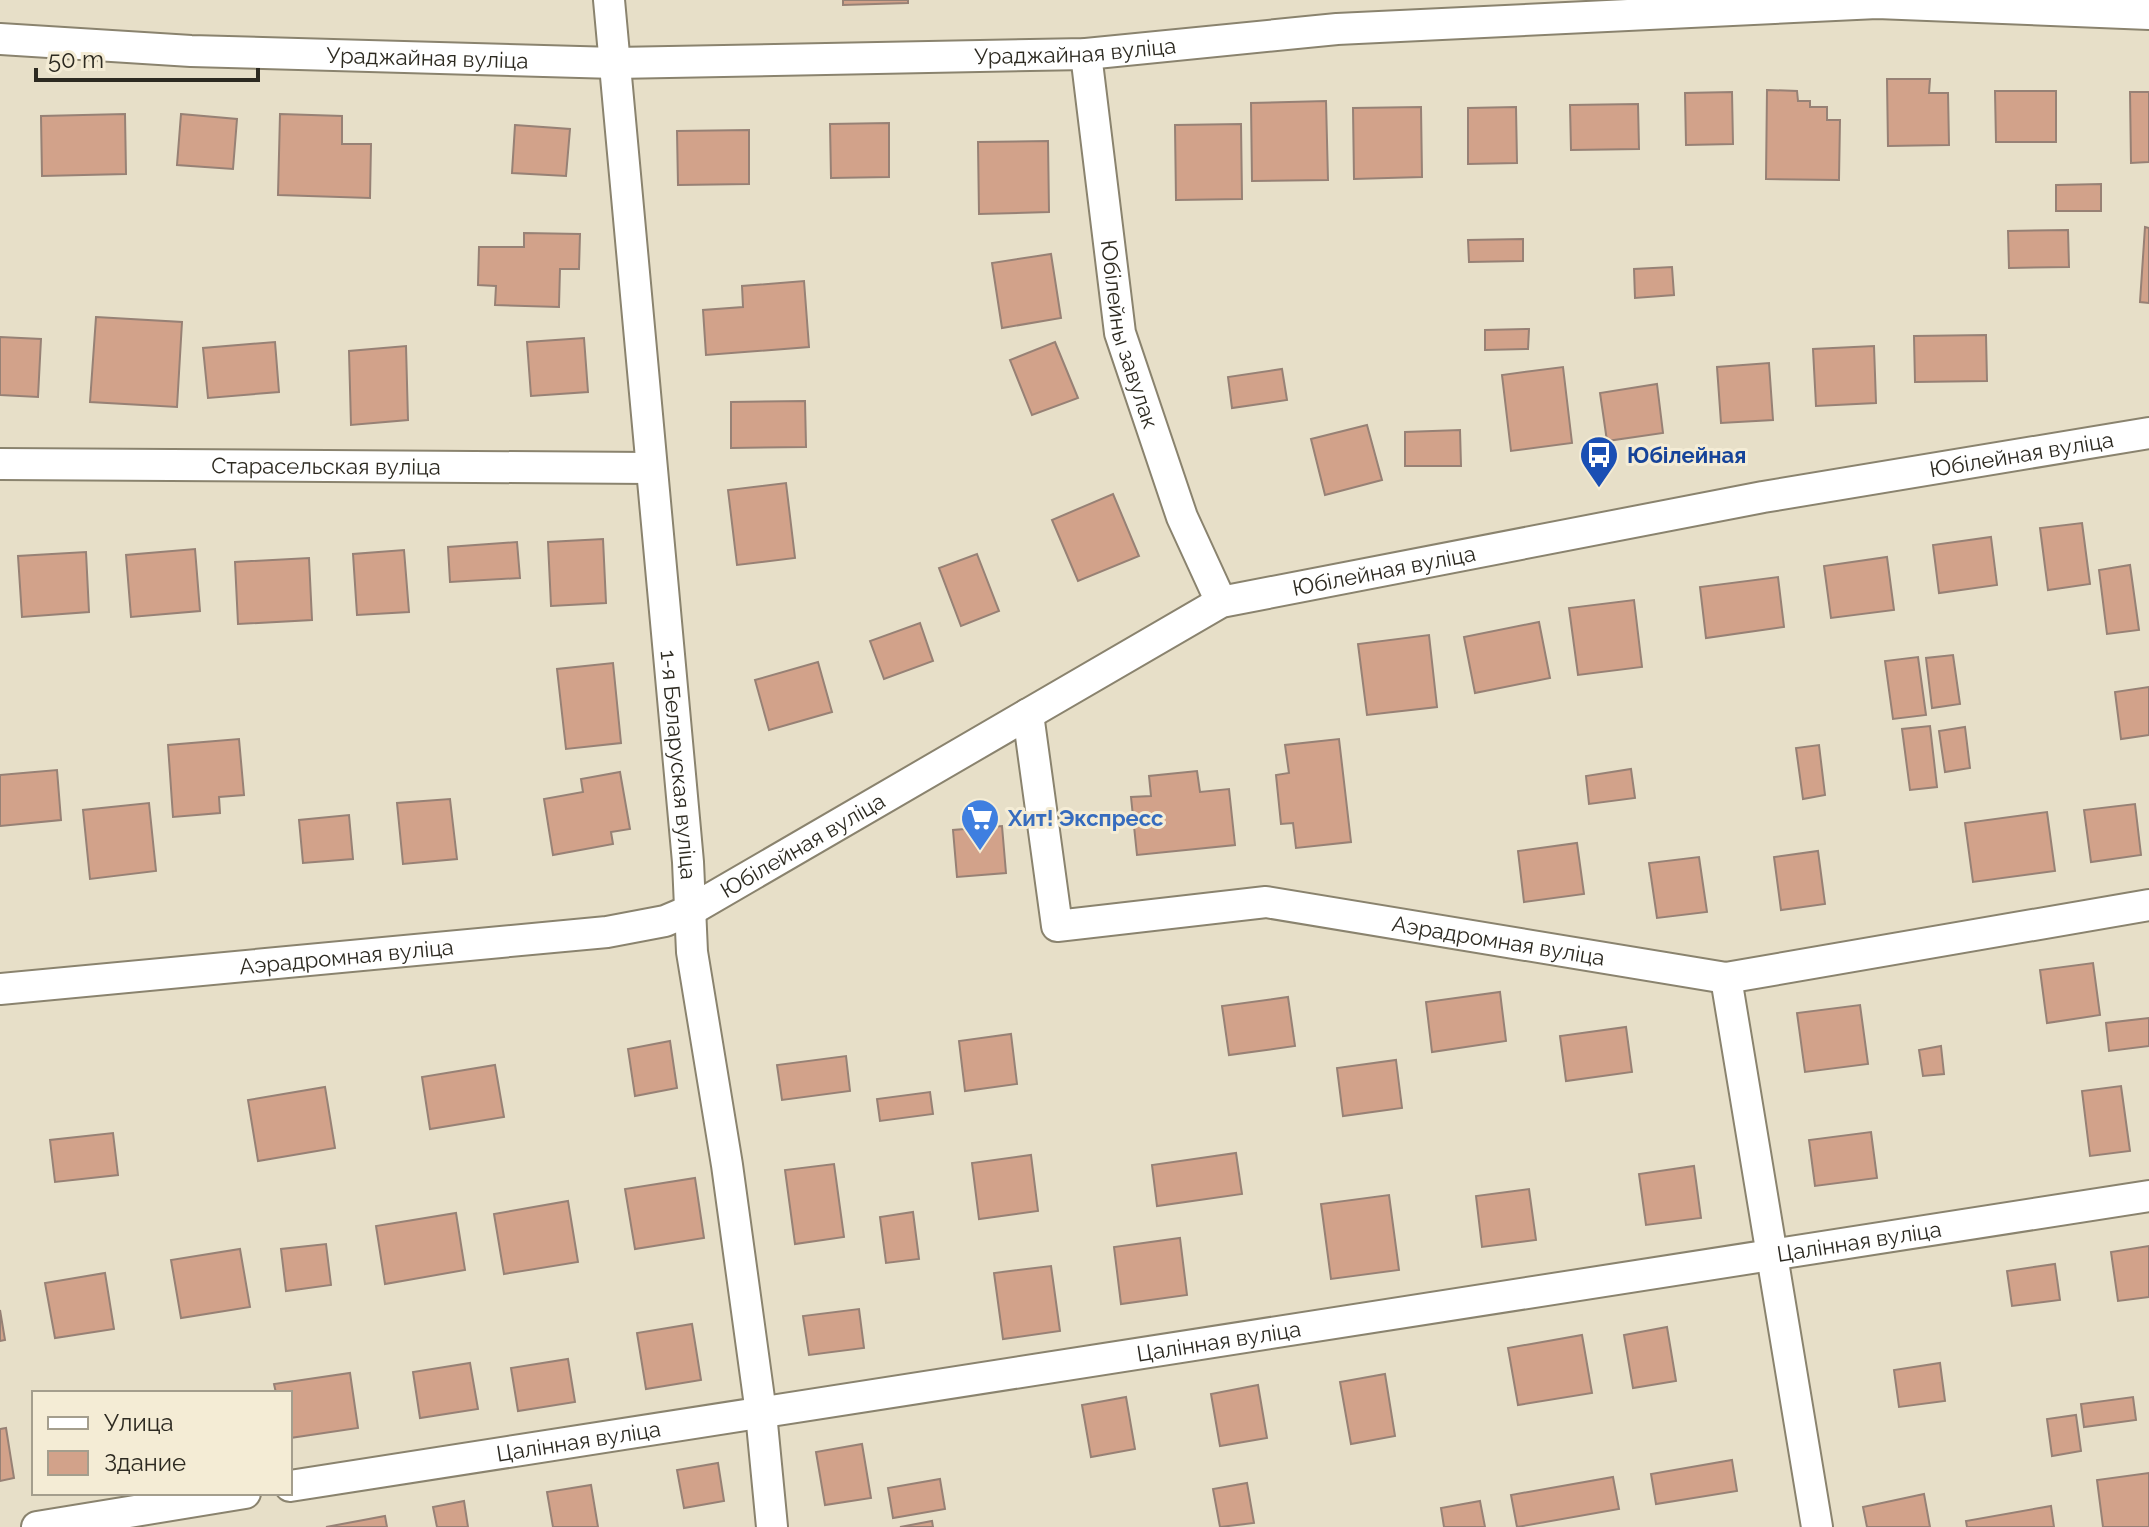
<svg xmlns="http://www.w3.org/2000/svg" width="2149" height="1527" font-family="Raleway,sans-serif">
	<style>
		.building { fill: #d2a28a; stroke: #978175; stroke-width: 2 }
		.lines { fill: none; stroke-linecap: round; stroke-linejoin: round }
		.street-casing { stroke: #8a836e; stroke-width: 34 }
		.street { stroke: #fff; stroke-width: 30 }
		.labels { text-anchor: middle; stroke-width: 6; stroke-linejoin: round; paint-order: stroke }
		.street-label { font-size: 22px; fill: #2d2a21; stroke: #f4ecd5 }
		.transit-label { font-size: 22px; font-weight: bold; fill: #164399; stroke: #f4ecd5; text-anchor: start }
		.shop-label { font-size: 22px; font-weight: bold; fill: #366cbe; stroke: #f4ecd5; text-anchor: start }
	</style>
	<rect width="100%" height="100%" fill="#e7dfc8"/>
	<g class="building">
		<polygon points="843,0 908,0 908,3 843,5"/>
		<polygon points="1887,79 1930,79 1929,93 1948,93 1949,145 1888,146"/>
		<polygon points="1767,90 1797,91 1798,101 1810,101 1810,107 1827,107 1827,120 1840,120 1839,180 1766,179"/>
		<polygon points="1995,91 2056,91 2056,142 1996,142"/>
		<polygon points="1732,92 1733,144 1686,145 1685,93"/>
		<polygon points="2130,92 2149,92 2149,162 2131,163"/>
		<polygon points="1326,101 1328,180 1252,181 1251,103"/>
		<polygon points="1638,104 1639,149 1571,150 1570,105"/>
		<polygon points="1421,107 1422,177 1354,179 1353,108"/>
		<polygon points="1516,107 1517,163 1468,164 1468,108"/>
		<polygon points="125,114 126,174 42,176 41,116"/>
		<polygon points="181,114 237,119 233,169 177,165"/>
		<polygon points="280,114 342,116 342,144 371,144 370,198 278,195"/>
		<polygon points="889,123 889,177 831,178 830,124"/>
		<polygon points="1241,124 1242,199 1176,200 1175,125"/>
		<polygon points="515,125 570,129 566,176 512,173"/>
		<polygon points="749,130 749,184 678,185 677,131"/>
		<polygon points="1048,141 1049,212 979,214 978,142"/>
		<polygon points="2101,184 2101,211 2056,211 2056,185"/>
		<polygon points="2145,227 2149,228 2149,303 2140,302"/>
		<polygon points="2068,230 2069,267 2009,268 2008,231"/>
		<polygon points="524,233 580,234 579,269 560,269 559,307 495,305 496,286 478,285 479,247 524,247"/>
		<polygon points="1523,239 1523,261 1469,262 1468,240"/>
		<polygon points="1051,254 1061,318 1002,328 992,263"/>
		<polygon points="1672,267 1674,295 1635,298 1634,269"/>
		<polygon points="804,281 809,347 706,355 703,310 743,307 742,286"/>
		<polygon points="96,317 182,322 177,407 90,402"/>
		<polygon points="1529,329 1528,349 1485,350 1485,330"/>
		<polygon points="1986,335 1987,381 1915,382 1914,336"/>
		<polygon points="0,337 41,339 38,397 0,395"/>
		<polygon points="584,338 588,392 531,396 527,342"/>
		<polygon points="275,342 279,392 208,398 203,348"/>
		<polygon points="1055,342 1078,398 1032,415 1010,360"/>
		<polygon points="406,346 408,420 351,425 349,351"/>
		<polygon points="1874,346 1876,403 1816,406 1813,349"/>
		<polygon points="1769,363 1773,420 1721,423 1717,367"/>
		<polygon points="1563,367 1572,443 1511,451 1502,375"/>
		<polygon points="1282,369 1287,400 1232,408 1228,377"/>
		<polygon points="1657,384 1663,433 1607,441 1600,393"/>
		<polygon points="805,401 806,447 731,448 731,402"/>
		<polygon points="1367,425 1382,480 1325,495 1311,439"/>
		<polygon points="1460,430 1461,466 1405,466 1405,432"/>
		<polygon points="786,483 795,558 737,565 728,490"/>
		<polygon points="1113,494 1139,556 1078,581 1052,520"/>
		<polygon points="2082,523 2090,584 2048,590 2040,528"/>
		<polygon points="1991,537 1997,585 1939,593 1933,545"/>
		<polygon points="603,539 606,603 551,606 548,542"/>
		<polygon points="517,542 520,578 450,582 448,547"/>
		<polygon points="195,549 200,611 131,617 126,555"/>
		<polygon points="404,550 409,612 357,615 353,554"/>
		<polygon points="86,552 89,612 22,617 18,556"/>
		<polygon points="977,554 999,611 961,626 939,568"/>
		<polygon points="1887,557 1894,610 1831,618 1824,566"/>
		<polygon points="309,558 312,620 238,624 235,562"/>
		<polygon points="2130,565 2139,630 2107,634 2099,570"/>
		<polygon points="1778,577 1784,627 1706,638 1700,587"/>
		<polygon points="1634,600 1642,667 1578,675 1569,608"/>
		<polygon points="1539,622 1550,678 1475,693 1464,637"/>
		<polygon points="920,623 933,661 884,679 870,641"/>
		<polygon points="1429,635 1437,707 1367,715 1358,644"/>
		<polygon points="1953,655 1960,704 1932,708 1926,658"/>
		<polygon points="1918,657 1926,715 1893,719 1885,661"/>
		<polygon points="818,662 832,712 769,730 755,680"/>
		<polygon points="613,663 621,743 566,749 557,669"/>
		<polygon points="2149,687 2149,735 2121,739 2115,692"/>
		<polygon points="1930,726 1937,787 1910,790 1902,729"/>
		<polygon points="1965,727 1970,768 1945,772 1939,731"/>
		<polygon points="239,739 244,795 219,797 220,813 173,817 168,745"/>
		<polygon points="1339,739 1351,842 1296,848 1293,823 1281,824 1276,775 1289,773 1285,745"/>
		<polygon points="1819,745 1825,795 1803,799 1796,748"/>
		<polygon points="1631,769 1635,798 1589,804 1586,776"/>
		<polygon points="57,770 61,820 0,826 0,775"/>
		<polygon points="1197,771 1200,792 1229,789 1235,845 1137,855 1131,797 1151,796 1149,776"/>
		<polygon points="620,772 630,829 611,832 613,844 553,855 544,799 583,792 581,779"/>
		<polygon points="450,799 457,859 403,864 397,803"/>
		<polygon points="149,803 156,871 90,879 83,810"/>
		<polygon points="2135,804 2141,855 2091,862 2084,810"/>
		<polygon points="2047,812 2055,871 1973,882 1965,823"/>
		<polygon points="349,815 353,859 303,863 299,820"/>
		<polygon points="1002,826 1006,873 957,877 953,830"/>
		<polygon points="1577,843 1584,894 1524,902 1518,851"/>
		<polygon points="1818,851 1825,904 1781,910 1774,857"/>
		<polygon points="1699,857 1707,912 1657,918 1649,863"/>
		<polygon points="2093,963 2100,1015 2047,1023 2040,970"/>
		<polygon points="1500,992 1506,1041 1432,1052 1426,1002"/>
		<polygon points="1288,997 1295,1046 1229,1055 1222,1006"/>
		<polygon points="1860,1005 1868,1064 1805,1072 1797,1013"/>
		<polygon points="2149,1018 2149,1046 2109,1051 2106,1023"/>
		<polygon points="1626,1027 1632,1072 1566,1081 1560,1036"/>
		<polygon points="1011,1034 1017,1084 965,1091 959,1041"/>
		<polygon points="670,1041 677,1088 635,1096 628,1049"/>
		<polygon points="1941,1046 1944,1074 1923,1076 1919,1050"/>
		<polygon points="846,1056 850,1091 782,1100 777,1065"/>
		<polygon points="1396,1060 1402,1108 1343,1116 1337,1068"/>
		<polygon points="495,1065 504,1117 430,1129 422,1077"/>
		<polygon points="2121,1086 2130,1151 2090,1156 2082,1091"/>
		<polygon points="325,1087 335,1148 258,1161 248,1100"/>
		<polygon points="930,1092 933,1114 880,1121 877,1099"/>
		<polygon points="1871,1132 1877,1178 1815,1186 1809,1140"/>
		<polygon points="113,1133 118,1175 55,1182 50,1140"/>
		<polygon points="1236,1153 1242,1194 1157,1206 1152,1165"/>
		<polygon points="1031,1155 1038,1211 979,1219 972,1163"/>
		<polygon points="834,1164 844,1237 795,1244 785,1170"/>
		<polygon points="1694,1166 1701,1218 1646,1225 1639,1174"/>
		<polygon points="695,1178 704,1238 635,1249 625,1189"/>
		<polygon points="1529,1189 1536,1240 1482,1247 1476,1196"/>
		<polygon points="1389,1195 1399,1270 1331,1279 1321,1204"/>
		<polygon points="568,1201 578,1262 504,1274 494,1214"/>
		<polygon points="913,1212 919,1259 886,1263 880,1217"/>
		<polygon points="456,1213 465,1270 385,1284 376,1226"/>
		<polygon points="1180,1238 1187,1295 1121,1304 1114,1247"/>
		<polygon points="326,1244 331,1285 286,1291 281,1249"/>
		<polygon points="2149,1246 2149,1297 2118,1301 2111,1252"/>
		<polygon points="240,1249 250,1307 181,1318 171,1260"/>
		<polygon points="2055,1264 2060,1300 2012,1306 2007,1271"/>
		<polygon points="1051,1266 1060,1331 1003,1339 994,1273"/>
		<polygon points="105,1273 114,1329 55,1338 45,1283"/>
		<polygon points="859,1309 864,1348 809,1355 803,1316"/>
		<polygon points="0,1310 5,1340 0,1341"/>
		<polygon points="692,1324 701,1380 646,1389 637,1333"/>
		<polygon points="1667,1327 1676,1381 1633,1388 1624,1335"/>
		<polygon points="1582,1335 1592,1393 1518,1405 1508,1348"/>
		<polygon points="568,1359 575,1402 518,1411 511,1368"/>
		<polygon points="470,1363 478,1409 420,1418 413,1372"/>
		<polygon points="1940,1363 1945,1401 1899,1407 1894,1370"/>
		<polygon points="350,1373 358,1428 290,1438 290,1393 276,1393 274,1384"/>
		<polygon points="1385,1374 1395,1436 1351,1444 1340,1382"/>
		<polygon points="1258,1385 1267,1438 1220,1446 1211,1394"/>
		<polygon points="1126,1397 1135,1449 1091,1457 1082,1405"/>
		<polygon points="2133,1397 2136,1420 2084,1427 2081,1404"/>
		<polygon points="2076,1415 2081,1451 2052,1456 2047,1419"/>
		<polygon points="6,1428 14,1478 0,1481 0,1429"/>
		<polygon points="862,1444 871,1498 825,1505 816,1452"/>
		<polygon points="1732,1460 1737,1491 1656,1504 1651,1474"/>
		<polygon points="718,1463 724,1501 684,1508 677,1470"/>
		<polygon points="2149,1473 2149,1527 2103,1527 2097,1480"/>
		<polygon points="1613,1477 1619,1509 1517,1527 1511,1495"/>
		<polygon points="940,1479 945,1509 893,1518 888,1488"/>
		<polygon points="1247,1483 1254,1523 1220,1527 1213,1489"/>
		<polygon points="591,1485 598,1527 553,1527 547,1492"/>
		<polygon points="1924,1494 1930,1527 1867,1527 1863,1507"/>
		<polygon points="464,1501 468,1527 437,1527 433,1507"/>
		<polygon points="1480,1501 1485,1527 1444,1527 1441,1508"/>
		<polygon points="2051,1506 2054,1527 1967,1527 1966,1521"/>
		<polygon points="385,1516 387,1527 326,1527"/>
		<polygon points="932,1521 933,1527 900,1527"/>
	</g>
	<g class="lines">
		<g class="street-casing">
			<g id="street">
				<path id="s1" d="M609,0L688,862L692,952L727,1165L761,1413L772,1527"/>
				<path id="s2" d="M0,39L191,51L615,63L1086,54L1337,29L1877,3L2149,14"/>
				<path id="s3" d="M1086,54L1120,333L1182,517L1221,602"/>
				<path id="s4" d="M0,464L651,468"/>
				<path id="s5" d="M1028,714L1057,926L1266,902L1726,978L2149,905"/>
				<polyline points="1726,978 1817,1527"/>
				<path id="s6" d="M0,989L607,932L665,921L691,910L1221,602L1763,497L2149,433"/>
				<path id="s7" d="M290,1486L2149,1196"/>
				<polyline points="37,1527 245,1493"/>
			</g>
		</g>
		<use href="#street" class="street"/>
	</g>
	<defs>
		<g id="bus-pin" transform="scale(2)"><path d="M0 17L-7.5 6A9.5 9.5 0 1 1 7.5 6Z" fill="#1a4fb4" stroke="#f4ecd5"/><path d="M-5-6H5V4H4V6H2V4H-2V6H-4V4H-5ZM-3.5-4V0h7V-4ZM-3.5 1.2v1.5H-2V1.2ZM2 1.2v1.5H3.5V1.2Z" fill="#fff"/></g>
		<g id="supermarket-pin" transform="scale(2)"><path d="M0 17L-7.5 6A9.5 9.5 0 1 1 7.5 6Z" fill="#3f7fe0" stroke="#f4ecd5"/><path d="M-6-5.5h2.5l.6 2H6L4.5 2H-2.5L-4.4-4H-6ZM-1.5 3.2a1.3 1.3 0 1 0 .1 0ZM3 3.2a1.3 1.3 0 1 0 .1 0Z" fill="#fff"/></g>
	</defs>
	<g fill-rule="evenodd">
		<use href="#bus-pin" x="1599" y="455"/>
		<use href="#supermarket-pin" x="980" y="818"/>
	</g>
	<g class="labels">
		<g class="street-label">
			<text dy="8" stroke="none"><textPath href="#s2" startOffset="1076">Ураджайная вуліца</textPath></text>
			<text dy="8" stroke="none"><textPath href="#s2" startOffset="428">Ураджайная вуліца</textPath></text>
			<text dy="8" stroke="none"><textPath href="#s3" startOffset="284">Юбілейны завулак</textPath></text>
			<text dy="8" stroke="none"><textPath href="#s6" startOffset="2124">Юбілейная вуліца</textPath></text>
			<text dy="8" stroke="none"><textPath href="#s4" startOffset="326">Старасельская вуліца</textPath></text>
			<text dy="8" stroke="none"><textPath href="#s6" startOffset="1476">Юбілейная вуліца</textPath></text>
			<text dy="8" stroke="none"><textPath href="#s1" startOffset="768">1-я Беларуская вуліца</textPath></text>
			<text dy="8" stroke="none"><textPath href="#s6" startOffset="826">Юбілейная вуліца</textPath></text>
			<text dy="8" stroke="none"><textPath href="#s5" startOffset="660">Аэрадромная вуліца</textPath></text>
			<text dy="8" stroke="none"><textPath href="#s6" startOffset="348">Аэрадромная вуліца</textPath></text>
			<text dy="8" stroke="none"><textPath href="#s7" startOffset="1588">Цалінная вуліца</textPath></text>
			<text dy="8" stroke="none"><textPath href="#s7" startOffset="940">Цалінная вуліца</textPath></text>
			<text dy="8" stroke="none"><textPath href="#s7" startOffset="292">Цалінная вуліца</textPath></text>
		</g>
		<g class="transit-label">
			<text x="1627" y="463">Юбілейная</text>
		</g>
		<g class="shop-label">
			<text x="1008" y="826">Хит! Экспресс</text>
		</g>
	</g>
	<rect x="32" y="1391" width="260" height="104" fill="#f4ecd5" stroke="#a49e8d" stroke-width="2"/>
	<rect x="48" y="1417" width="40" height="12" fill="#ffffff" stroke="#a49e8d" stroke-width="2"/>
	<text x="104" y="1431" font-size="24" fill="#2d2a21">Улица</text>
	<rect x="48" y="1451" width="40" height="24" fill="#d2a28a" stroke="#a49e8d" stroke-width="2"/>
	<text x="104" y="1471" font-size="24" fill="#2d2a21">Здание</text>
	<path d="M36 68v12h222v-12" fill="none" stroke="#2d2a21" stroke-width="4"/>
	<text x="48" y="68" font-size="24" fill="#2d2a21" stroke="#f4ecd5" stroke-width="6" paint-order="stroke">50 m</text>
</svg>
